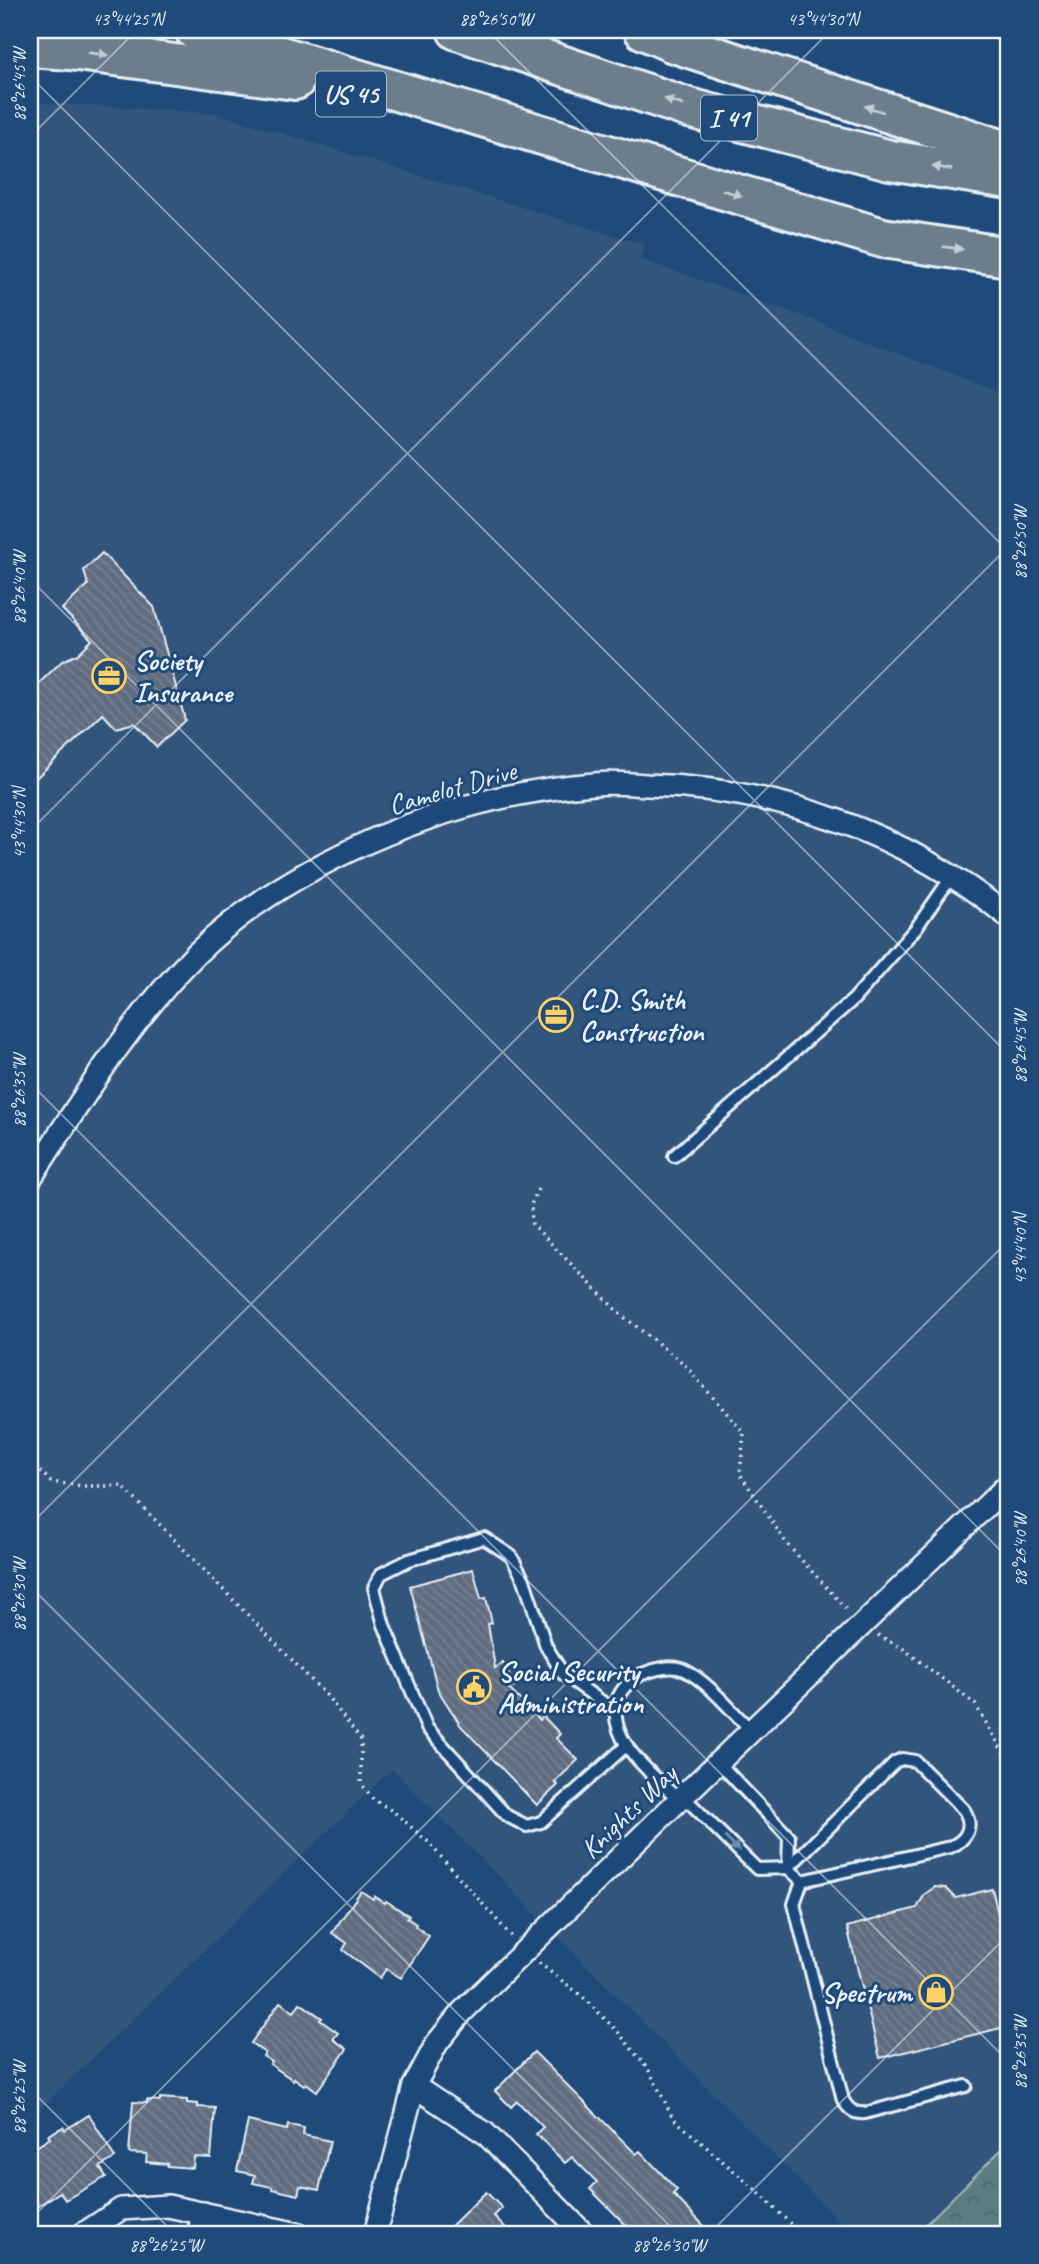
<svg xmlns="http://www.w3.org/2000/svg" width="1039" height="2264" font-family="Caveat,sans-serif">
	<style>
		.built { fill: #32547c }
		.park { fill: url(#park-crowns); stroke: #a2b6bc; stroke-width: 2 }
		.building { fill: url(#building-back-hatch); stroke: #e8f1f8; stroke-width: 2 }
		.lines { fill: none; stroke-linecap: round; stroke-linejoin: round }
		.service-casing { stroke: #e8f1f8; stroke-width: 16 }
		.minor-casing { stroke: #e8f1f8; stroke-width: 26 }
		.motorway-casing { stroke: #e8f1f8; stroke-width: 44 }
		.path { stroke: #e8f1f8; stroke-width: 3.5; stroke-dasharray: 2 5; stroke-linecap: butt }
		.service { stroke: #1f4a7a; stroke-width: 10 }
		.minor { stroke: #1f4a7a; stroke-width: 21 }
		.motorway { stroke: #6c7d8b; stroke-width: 38 }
		.oneway { fill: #c3ced7 }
		.oneway2 { fill: #6f8dac }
		.ticks { fill: none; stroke: #e8f1f8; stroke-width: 2; stroke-opacity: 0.45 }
		.labels { text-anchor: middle; stroke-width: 6; stroke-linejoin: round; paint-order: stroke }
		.shield { fill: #1f4a7a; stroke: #acbfd2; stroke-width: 2 }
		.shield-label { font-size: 26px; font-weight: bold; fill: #e8f1f8 }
		.poi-label { font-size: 28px; font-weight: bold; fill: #e8f1f8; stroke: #1f4a7a; text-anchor: start }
		.street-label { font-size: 28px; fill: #e8f1f8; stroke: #1f4a7a }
		.neatline { fill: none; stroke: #e8f1f8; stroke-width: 2.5 }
		.ticks-label { font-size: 18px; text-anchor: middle; fill: #e8f1f8 }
	</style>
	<defs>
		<pattern id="park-crowns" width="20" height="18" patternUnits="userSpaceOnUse" patternTransform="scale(1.75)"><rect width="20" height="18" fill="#5b7c81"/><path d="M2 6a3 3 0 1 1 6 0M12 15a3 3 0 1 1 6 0" fill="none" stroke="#526568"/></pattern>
		<pattern id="building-back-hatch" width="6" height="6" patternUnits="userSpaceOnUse" patternTransform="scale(1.75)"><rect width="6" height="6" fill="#606c7f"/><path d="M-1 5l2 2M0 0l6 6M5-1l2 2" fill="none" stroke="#778192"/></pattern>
	</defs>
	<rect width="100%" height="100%" fill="#1f4a7a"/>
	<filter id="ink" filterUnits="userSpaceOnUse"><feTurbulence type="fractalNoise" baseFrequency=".0143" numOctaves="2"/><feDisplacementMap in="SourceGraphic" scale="14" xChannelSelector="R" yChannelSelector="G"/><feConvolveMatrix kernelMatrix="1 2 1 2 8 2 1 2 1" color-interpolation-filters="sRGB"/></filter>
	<g filter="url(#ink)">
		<polygon class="built" points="30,102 216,113 645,245 640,259 800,315 1009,397 1009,2142 916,2234 852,2234 392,1769 30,2119"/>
		<polygon class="park" points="1009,2142 1009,2234 916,2234"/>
		<g class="building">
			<polygon points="102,553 154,607 185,720 157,747 134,723 116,728 103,714 30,784 30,692 62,661 78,654 92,640 62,609 88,585 84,570"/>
			<polygon points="473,1569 481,1599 486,1598 492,1623 488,1624 495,1668 503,1663 515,1686 509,1689 540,1720 543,1716 560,1734 556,1738 578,1760 555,1782 558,1785 537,1805 461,1726 438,1690 410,1586"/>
			<polygon points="935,1887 946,1888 956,1898 992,1889 1009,1958 1009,2026 880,2058 847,1927 917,1908 925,1894"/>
			<polygon points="361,1891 373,1899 374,1896 385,1903 386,1901 409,1916 407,1918 416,1924 415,1926 429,1936 401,1978 386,1969 380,1978 343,1950 347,1943 332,1933"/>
			<polygon points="280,2002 294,2012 300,2003 322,2018 320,2020 338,2033 333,2039 347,2049 317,2091 306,2083 304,2085 294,2078 293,2080 270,2064 272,2062 263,2056 265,2053 251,2043"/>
			<polygon points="534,2052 636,2154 640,2151 677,2190 673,2194 712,2234 635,2234 590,2189 597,2182 572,2157 565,2163 536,2134 543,2127 517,2101 511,2107 495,2091"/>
			<polygon points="160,2098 187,2100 187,2103 198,2104 198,2107 215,2108 211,2158 194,2157 193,2168 167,2166 167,2164 146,2162 147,2154 129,2153 133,2102 147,2103 147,2100 160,2101"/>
			<polygon points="89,2115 115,2158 100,2167 106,2177 65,2200 60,2192 30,2211 30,2151 50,2138 48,2135 63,2127 65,2130"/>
			<polygon points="248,2121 287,2130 288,2125 304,2128 303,2135 330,2141 319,2190 300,2186 298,2195 272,2189 272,2187 253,2183 255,2175 237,2171"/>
			<polygon points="486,2192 502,2208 494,2216 512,2234 443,2234"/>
		</g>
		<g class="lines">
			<g class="service-casing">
				<g id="service">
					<polyline points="674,1156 854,999 916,928 952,876"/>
					<polyline points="615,1711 563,1674 546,1646 524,1580 511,1556 484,1538 409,1560 381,1574 374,1588 384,1625 427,1728 507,1816 527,1826 541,1822 627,1745"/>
					<polyline points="683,1796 757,1869 788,1868 789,1837 719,1763"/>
					<path d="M679,1800C653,1774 607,1742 617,1701C620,1689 632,1679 642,1674C655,1669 671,1664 684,1670C710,1683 731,1711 752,1731"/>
					<path d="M802,1881L788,1868L895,1762L902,1759L915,1761L964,1810C974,1826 967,1840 950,1847L802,1881L794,1904L843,2100C849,2110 854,2114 865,2113L966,2086"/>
				</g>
			</g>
			<g class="minor-casing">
				<g id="minor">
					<path d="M30,1179C81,1101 130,1020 197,953C246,905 306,870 368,842C440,810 516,790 594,784C611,782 629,784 647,785C779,788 906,834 1009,917"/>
					<polyline points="414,2086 485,2133 584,2234"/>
					<polyline points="83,2234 121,2209 168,2206 299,2234"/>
					<polyline points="198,2234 204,2213"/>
					<polyline points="375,2234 414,2086 437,2043 462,2012 679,1800 1009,1484"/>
				</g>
			</g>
			<g class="motorway-casing">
				<g id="motorway">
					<polyline points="195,30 883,238 1009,257"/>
					<polyline points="457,30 689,108 890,160 1009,179"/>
					<polyline points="644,30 671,42 1009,152"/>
					<polyline points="30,47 70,50 295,80"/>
				</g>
			</g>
			<g class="path">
				<polyline points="538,1189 531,1205 532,1224 619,1313 683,1363 744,1433 740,1474 787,1544 848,1611"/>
				<polyline points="30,1461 51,1482 84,1486 122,1486 327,1696 361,1740 361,1783 373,1799 394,1812 427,1841 511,1936"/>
				<polyline points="878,1635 905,1650 975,1704 1009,1762"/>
				<polyline points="539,1963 582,1996 619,2033 650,2072 673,2118 758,2192 801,2234"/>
			</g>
			<use href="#service" class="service"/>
			<use href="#minor" class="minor"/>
			<use href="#motorway" class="motorway"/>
		</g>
		<defs><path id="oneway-solid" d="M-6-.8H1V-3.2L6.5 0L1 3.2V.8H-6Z" transform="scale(1.75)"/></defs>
		<g class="oneway">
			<use href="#oneway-solid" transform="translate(98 54) rotate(7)"/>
			<use href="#oneway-solid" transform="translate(674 102) rotate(-161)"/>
			<use href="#oneway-solid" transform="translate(874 109) rotate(-162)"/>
			<use href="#oneway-solid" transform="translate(942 168) rotate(-171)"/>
			<use href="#oneway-solid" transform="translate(732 193) rotate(17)"/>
			<use href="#oneway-solid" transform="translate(953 248) rotate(8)"/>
		</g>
		<use class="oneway2" href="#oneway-solid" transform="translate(732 1844) rotate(45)"/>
	</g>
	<path class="ticks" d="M487,30L1009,552M990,30L1009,49M30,76L1009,1055M30,137L137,30M30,579L1009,1559M30,831L831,30M30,1083L1009,2062M30,1525L1009,546M30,1586L678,2234M30,2089L175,2234M30,2220L1009,1240M709,2234L1009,1934"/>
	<defs>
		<g id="office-ring" transform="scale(1.75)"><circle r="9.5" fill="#1f4a7a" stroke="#ffd166" stroke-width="1.5"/><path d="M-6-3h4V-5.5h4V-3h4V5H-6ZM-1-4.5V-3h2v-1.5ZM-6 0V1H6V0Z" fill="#ffd166"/></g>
		<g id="civic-ring" transform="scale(1.75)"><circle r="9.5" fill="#1f4a7a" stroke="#ffd166" stroke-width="1.5"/><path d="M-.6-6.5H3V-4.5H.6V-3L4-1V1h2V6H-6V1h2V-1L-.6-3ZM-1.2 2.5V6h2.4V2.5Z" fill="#ffd166"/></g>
		<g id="shop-ring" transform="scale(1.75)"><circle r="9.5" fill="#1f4a7a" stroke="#ffd166" stroke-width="1.5"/><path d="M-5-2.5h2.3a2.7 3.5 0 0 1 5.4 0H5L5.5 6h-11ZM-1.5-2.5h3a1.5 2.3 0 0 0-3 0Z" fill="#ffd166"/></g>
	</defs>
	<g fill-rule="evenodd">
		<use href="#office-ring" x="109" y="676"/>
		<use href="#office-ring" x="556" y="1015"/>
		<use href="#civic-ring" x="474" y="1687"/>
		<use href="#shop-ring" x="936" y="1992"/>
	</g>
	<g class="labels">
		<g class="shield">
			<rect x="316" y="71.5" width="70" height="45" rx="5"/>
			<rect x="701" y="95.5" width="56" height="45" rx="5"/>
		</g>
		<g class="shield-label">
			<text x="351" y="103">US 45</text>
			<text x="729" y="127">I 41</text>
		</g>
		<g class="poi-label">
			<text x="134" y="670">Society<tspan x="134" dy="32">Insurance</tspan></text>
			<text x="580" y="1009">C.D. Smith<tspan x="580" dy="32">Construction</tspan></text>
			<text x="498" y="1681">Social Security<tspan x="498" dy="32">Administration</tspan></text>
			<text x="912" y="2002" text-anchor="end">Spectrum</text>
		</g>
		<g class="street-label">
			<text transform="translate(452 787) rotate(-16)" y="10">Camelot Drive</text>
			<text transform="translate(628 1811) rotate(-44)" y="10">Knights Way</text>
		</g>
	</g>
	<rect width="1039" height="2264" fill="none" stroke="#1f4a7a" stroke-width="77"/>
	<rect x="38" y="38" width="962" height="2188" class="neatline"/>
	<g class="ticks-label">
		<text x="128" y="25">43°44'25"N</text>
		<text x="496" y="25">88°26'50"W</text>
		<text x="823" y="25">43°44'30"N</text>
		<text transform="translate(19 85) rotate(-90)" y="6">88°26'45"W</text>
		<text transform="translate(1020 543) rotate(-90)" y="6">88°26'50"W</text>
		<text transform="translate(19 588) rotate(-90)" y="6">88°26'40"W</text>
		<text transform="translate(19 823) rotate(-90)" y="6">43°44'30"N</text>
		<text transform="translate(1020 1047) rotate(-90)" y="6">88°26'45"W</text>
		<text transform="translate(19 1091) rotate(-90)" y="6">88°26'35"W</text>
		<text transform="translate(1020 1249) rotate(-90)" y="6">43°44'40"N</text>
		<text transform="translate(1020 1550) rotate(-90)" y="6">88°26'40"W</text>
		<text transform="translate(19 1595) rotate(-90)" y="6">88°26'30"W</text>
		<text transform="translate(1020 2053) rotate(-90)" y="6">88°26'35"W</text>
		<text transform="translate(19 2098) rotate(-90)" y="6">88°26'25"W</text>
		<text x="166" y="2251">88°26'25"W</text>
		<text x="669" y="2251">88°26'30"W</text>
	</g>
</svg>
